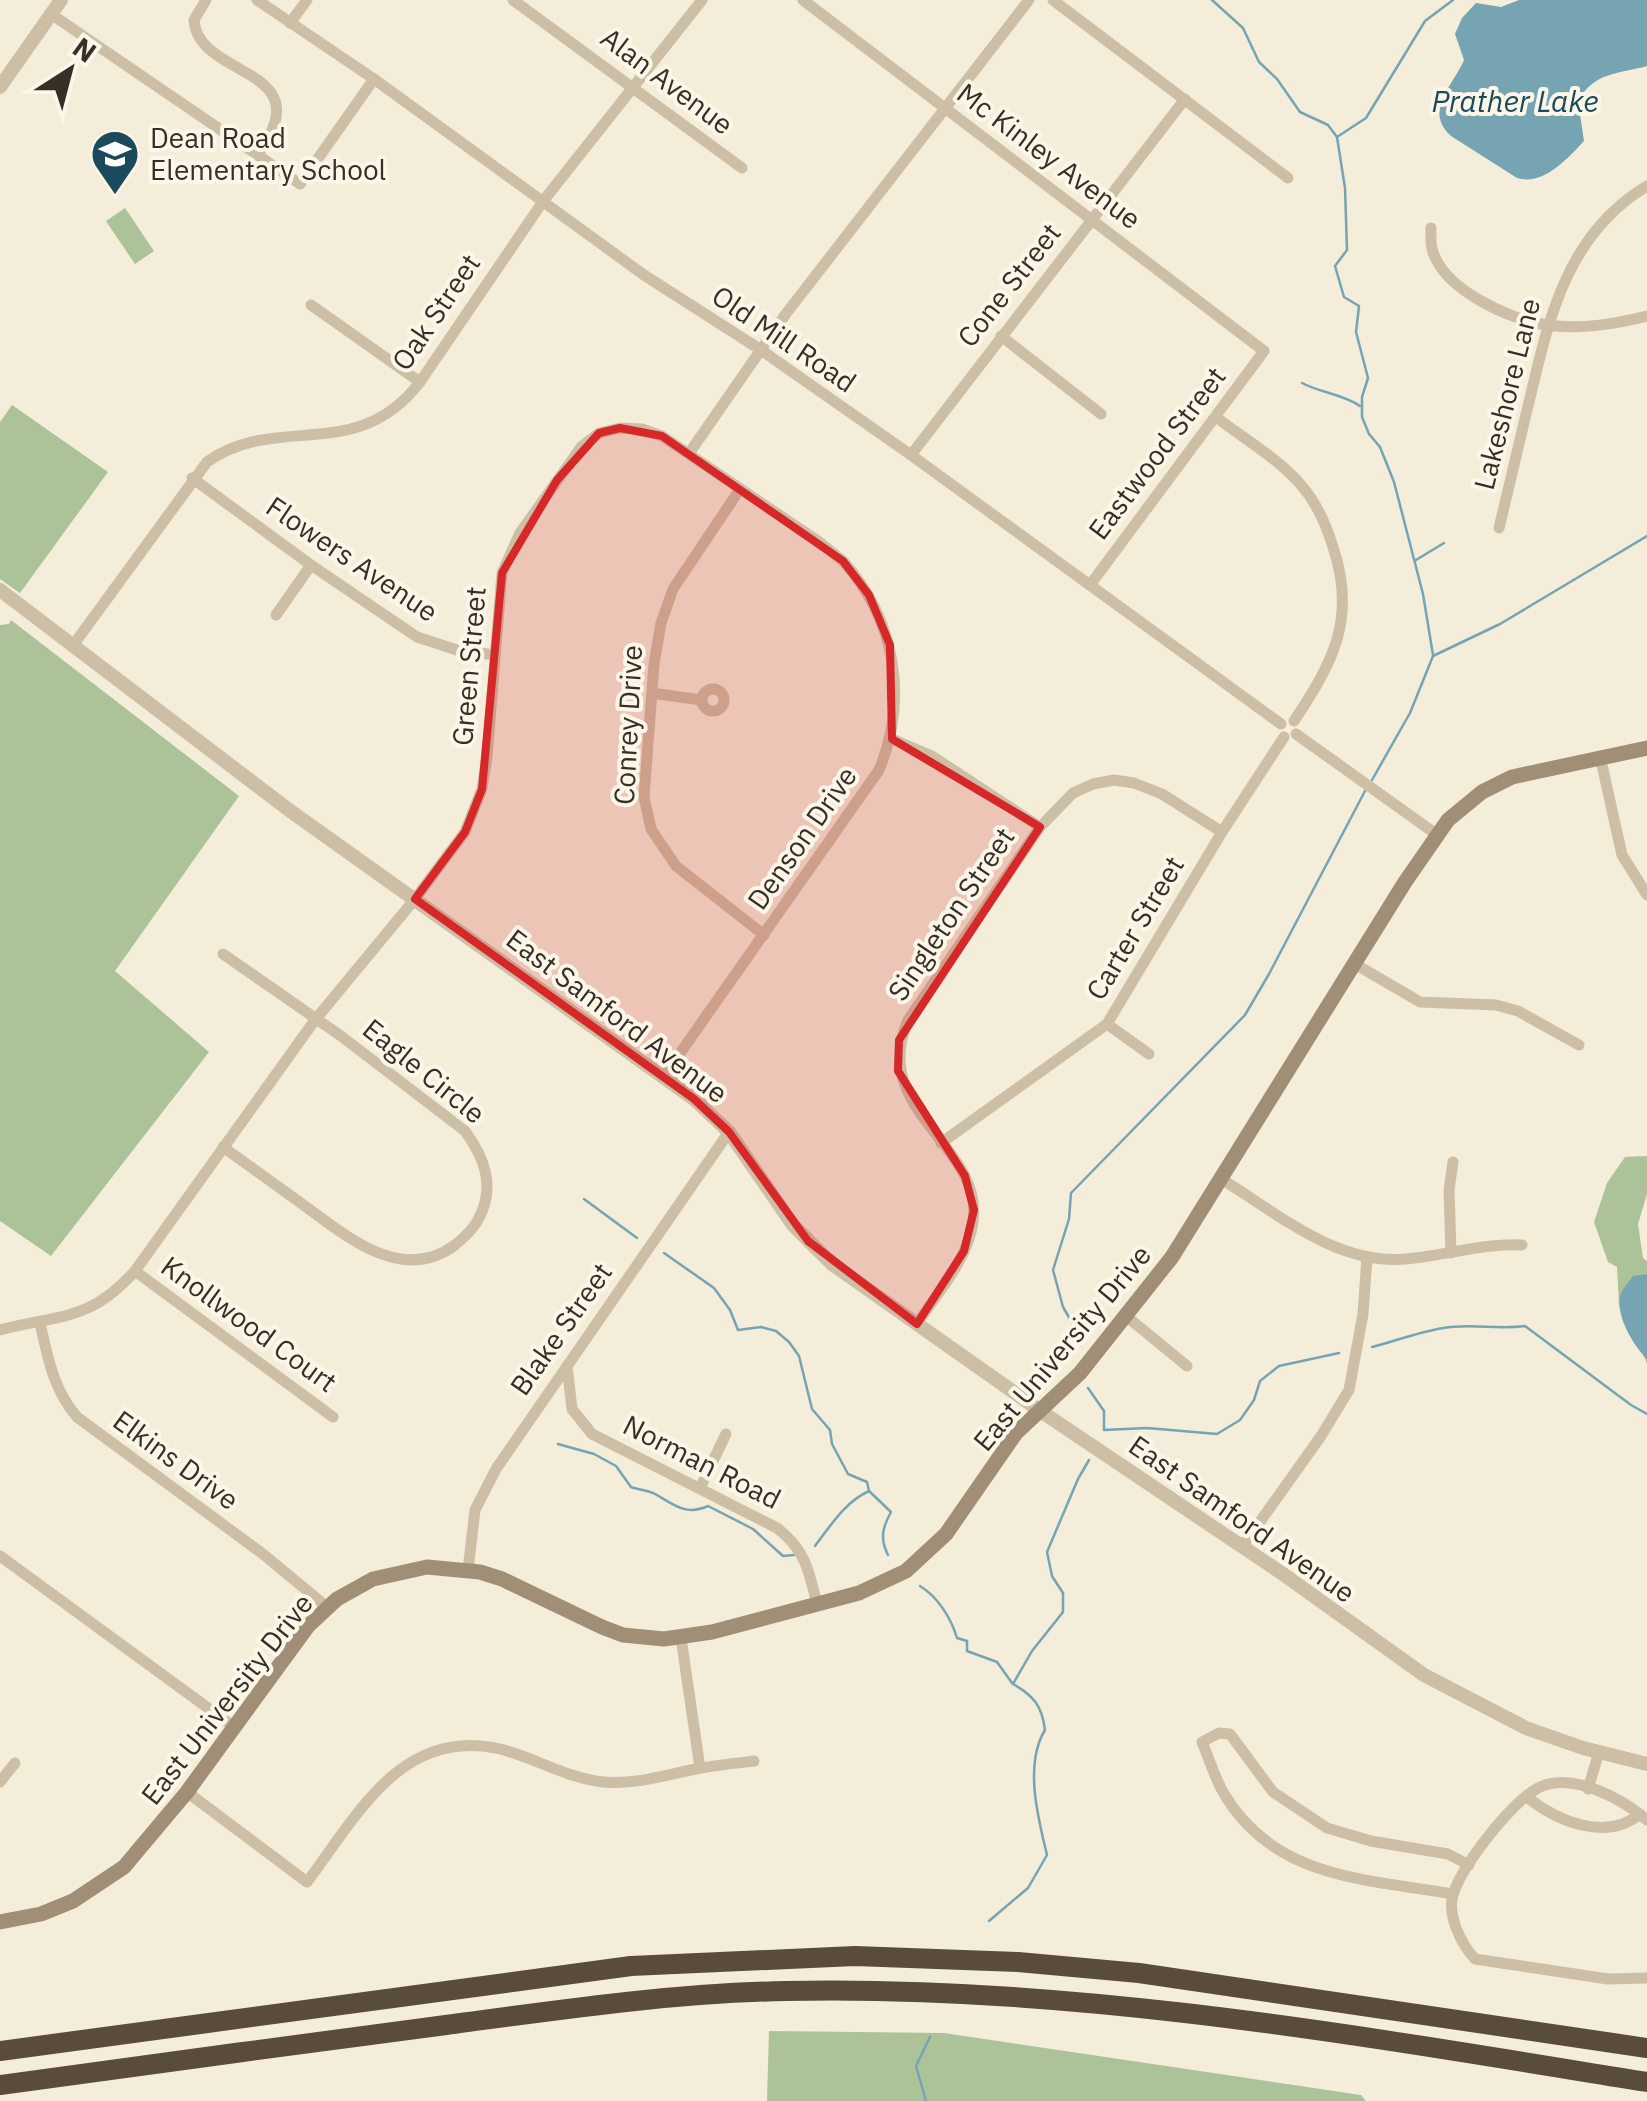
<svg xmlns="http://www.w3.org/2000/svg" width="1647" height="2101" font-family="'IBM Plex Sans',sans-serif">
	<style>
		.green { fill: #acc399 }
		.water { fill: #77a4b2 }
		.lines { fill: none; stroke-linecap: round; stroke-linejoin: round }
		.stream { stroke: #77a4b2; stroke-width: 2.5 }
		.minor { stroke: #ccbfa5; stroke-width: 11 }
		.tertiary { stroke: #ccbfa5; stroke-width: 14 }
		.secondary { stroke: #a08e76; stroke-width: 15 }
		.motorway { stroke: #594c3d; stroke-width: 20 }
		.marked { fill: #d62828; fill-opacity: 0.2; stroke: #d62828; stroke-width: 8; stroke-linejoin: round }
		.labels { text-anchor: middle; stroke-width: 8; stroke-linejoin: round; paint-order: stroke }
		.street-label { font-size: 28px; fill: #372f27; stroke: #fbf6e7 }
		.poi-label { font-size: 28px; fill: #372f27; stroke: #fbf6e7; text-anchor: start }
		.water-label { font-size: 30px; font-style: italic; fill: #1a4a5c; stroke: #fbf6e7 }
	</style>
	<rect width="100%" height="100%" fill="#f3edda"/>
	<g class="green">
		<polygon points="125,208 154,251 135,264 106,221"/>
		<polygon points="12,405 108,472 20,593 0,579 0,422"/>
		<polygon points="11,620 239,796 115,971 209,1052 51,1256 0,1221 0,625 9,624"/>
		<polygon points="1647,1156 1647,1194 1638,1224 1643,1258 1647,1261 1647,1363 1619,1305 1617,1267 1608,1262 1594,1222 1607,1183 1625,1157"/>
		<polygon points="769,2031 944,2033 1361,2095 1366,2101 767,2101"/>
	</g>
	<g class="water">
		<path d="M1519,0H1647V66C1618,74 1594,72 1578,101L1584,141C1567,159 1543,186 1517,178L1451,136C1423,110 1453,86 1464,60L1455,34L1462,18L1476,3L1501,7Z"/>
		<path d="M1647,1274V1359C1634,1346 1616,1317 1620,1297C1621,1290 1629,1282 1633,1276Z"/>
	</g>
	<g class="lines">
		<g class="stream">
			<polyline points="1212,0 1243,28 1259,62 1277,79 1300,112 1328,125 1337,137 1345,188 1347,250 1335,266 1344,297 1359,306 1356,332 1368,378 1362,397 1362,417 1369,434 1380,447 1394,482 1423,594 1433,655"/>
			<polyline points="1337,137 1366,118 1425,21 1453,0"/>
			<path d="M1302,383C1321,393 1343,394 1360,406"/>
			<polyline points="1416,560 1444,543"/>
			<polyline points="1372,780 1410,713 1433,656 1500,624 1647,536"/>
			<polyline points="584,1199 637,1238"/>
			<path d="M664,1253L714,1288L730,1310L738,1330L761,1327L776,1331L789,1342L799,1356L812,1409L830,1430L832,1444L848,1474L867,1482L869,1491L891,1512C882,1528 880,1539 888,1555"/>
			<polyline points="1081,1338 1063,1307 1053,1270 1069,1219 1071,1193 1245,1015 1269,974 1365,791"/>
			<path d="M1372,1347C1395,1341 1419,1332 1443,1328C1471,1323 1497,1330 1525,1326L1631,1405L1647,1414"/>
			<polyline points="1088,1388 1104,1411 1104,1430 1147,1428 1217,1434 1240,1420 1254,1400 1260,1381 1279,1366 1339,1353"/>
			<path d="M558,1444L594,1454L616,1466L631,1487C639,1490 648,1490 655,1494C674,1505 686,1516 708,1506L753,1529L783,1556L794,1555"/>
			<path d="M815,1546C831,1525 845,1502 869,1491"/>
			<path d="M920,1586C938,1597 951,1618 957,1638L967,1641V1651L997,1662L1012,1683"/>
			<path d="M989,1921L1028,1888L1047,1855C1038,1818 1024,1764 1045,1730C1042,1706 1034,1696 1013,1684L1032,1651L1063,1612V1593L1052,1576L1047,1552L1078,1479L1089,1460"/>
			<polyline points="926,2101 916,2066 930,2037"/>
		</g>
		<g class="minor">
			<path d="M206,0L194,20C198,80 323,65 258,154"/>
			<polyline points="257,0 374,79 644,275 761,350 911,455 1281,724"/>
			<polyline points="513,0 742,168"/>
			<polyline points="803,0 1264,351 1090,585"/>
			<polyline points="1053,0 1288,178"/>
			<polyline points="51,14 300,184 374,79"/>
			<polyline points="290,23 307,0"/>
			<path d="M1431,228C1431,236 1430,244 1433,252C1445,290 1510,320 1547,325C1581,330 1614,324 1647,316"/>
			<polyline points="311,305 420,382"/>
			<polyline points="1001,336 1101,414"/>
			<path d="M1216,417C1244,439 1278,458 1301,485C1317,503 1326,524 1333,547C1357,619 1333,662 1294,721"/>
			<polyline points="690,452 785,315 1029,0"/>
			<polyline points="911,455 1185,99"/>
			<polyline points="192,478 311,565 417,637 457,650 495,655"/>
			<polyline points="740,489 673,589 661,623 654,664 644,797 651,829 676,866 764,935"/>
			<path d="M1499,528C1510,483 1520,438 1531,394C1550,312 1570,232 1647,186"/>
			<polyline points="276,615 311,565"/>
			<path d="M74,644L207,462C277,412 357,465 420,382L544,200L702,0"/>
			<circle cx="713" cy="700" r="11"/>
			<polyline points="652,693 701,700"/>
			<polyline points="1296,734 1436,834"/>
			<polyline points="892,739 932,756 1040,827"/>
			<polyline points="1600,756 1622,855 1647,895"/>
			<path d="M223,954L341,1036L465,1131C484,1157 495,1185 480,1216C475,1228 465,1237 455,1245C400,1286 343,1233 298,1201C273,1183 248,1165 223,1147"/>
			<polyline points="1355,964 1420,1002 1496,1005 1518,1011 1579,1045"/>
			<polyline points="1107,1024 1149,1054"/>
			<polyline points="941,1143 1107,1024 1222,832 1284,737"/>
			<path d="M1223,1180C1278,1214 1337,1265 1406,1259C1445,1256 1482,1243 1522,1245"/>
			<polyline points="1451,1253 1449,1190 1453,1162"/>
			<polyline points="135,1271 333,1417"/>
			<polyline points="1126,1316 1187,1366"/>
			<path d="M40,1323C48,1358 53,1389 77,1417L263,1554L327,1607"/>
			<path d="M917,1324C937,1293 968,1260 973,1222C984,1144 869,1113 908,1020L1040,827L1073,793L1093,784L1114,780L1134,783L1162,794L1222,832"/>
			<path d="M0,1330C61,1314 89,1322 135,1271L315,1020L415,899L465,832L482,789L487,757L502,573L520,533L582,446L599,433L620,428L642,429L662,436L818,541L843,561C895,619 909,698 879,770L664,1076"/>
			<path d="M567,1366L572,1409L592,1434L777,1528C805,1549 809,1571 817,1604"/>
			<polyline points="700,1488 726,1434"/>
			<polyline points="1242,1547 1321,1436 1349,1390 1363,1314 1367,1257"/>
			<polyline points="0,1556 234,1727"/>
			<polyline points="468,1570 475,1510 496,1469 729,1132"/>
			<polyline points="681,1638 700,1768"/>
			<polyline points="0,1782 15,1763"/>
			<polyline points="1588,1789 1599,1752"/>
			<path d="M187,1792L307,1882C357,1816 402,1726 500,1749C536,1758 566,1778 603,1782C637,1785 668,1774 701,1768C719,1765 737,1763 754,1761"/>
			<path d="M1527,1797C1557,1821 1606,1842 1640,1814"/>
			<path d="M1647,1820C1622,1799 1574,1772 1540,1787C1512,1801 1462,1865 1453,1895C1447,1915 1461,1944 1475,1959L1608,1979L1647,1978"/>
			<path d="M1453,1894C1366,1879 1273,1879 1223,1792C1214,1776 1209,1758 1202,1742L1219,1733L1230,1734L1273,1792L1327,1828L1371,1841L1448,1854L1469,1865"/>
		</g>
		<g class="tertiary">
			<polyline points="0,87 61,0"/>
			<polyline points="0,590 289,810 694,1099 729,1132 793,1225 832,1264 1039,1410 1283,1574 1424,1675 1526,1728 1583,1748 1647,1764"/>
		</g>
		<polyline class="secondary" points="0,1922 41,1914 73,1901 124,1867 187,1792 308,1626 337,1599 373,1579 427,1567 480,1572 502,1579 602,1627 623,1635 664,1639 712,1632 859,1593 906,1571 946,1534 1016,1433 1080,1373 1172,1257 1405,882 1448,820 1482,792 1512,777 1647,748"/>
		<g class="motorway">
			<polyline points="0,2051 631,1966 855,1956 1018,1962 1139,1973 1647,2048"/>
			<path d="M0,2085C149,2064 297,2045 446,2025C559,2010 672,1993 786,1991C1076,1985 1362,2036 1647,2082"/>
		</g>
	</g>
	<path class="marked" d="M620,428L662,436L843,561L869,595L890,645L892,739L1040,827L899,1040L898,1071L965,1176L974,1210L964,1251L917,1324L808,1241L729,1132L694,1099L415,899L465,832L482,789L502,573L557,480L599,433Z"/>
	<defs>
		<g id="school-pin" transform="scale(2.5)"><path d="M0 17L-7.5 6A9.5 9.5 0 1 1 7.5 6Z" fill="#1a4a5c" stroke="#fbf6e7"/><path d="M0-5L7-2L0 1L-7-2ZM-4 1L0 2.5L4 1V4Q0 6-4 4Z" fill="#fff"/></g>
	</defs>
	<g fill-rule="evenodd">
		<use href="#school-pin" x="115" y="154"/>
	</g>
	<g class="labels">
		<g class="street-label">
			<text transform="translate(667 81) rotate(37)" y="10">Alan Avenue</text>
			<text transform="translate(1049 156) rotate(37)" y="10">Mc Kinley Avenue</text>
			<text transform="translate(1009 285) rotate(-52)" y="10">Cone Street</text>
			<text transform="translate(436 312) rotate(-56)" y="10">Oak Street</text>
			<text transform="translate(784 339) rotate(34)" y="10">Old Mill Road</text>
			<text transform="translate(1507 394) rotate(-76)" y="10">Lakeshore Lane</text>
			<text transform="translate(1157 453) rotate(-53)" y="10">Eastwood Street</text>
			<text transform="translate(352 559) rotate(34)" y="10">Flowers Avenue</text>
			<text transform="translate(469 666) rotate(-85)" y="10">Green Street</text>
			<text transform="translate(628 725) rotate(-87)" y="10">Conrey Drive</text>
			<text transform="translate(802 838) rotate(-55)" y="10">Denson Drive</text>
			<text transform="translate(951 914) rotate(-56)" y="10">Singleton Street</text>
			<text transform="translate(1135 928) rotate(-59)" y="10">Carter Street</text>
			<text transform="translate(617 1016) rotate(37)" y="10">East Samford Avenue</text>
			<text transform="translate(424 1071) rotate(39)" y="10">Eagle Circle</text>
			<text transform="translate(249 1324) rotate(36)" y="10">Knollwood Court</text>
			<text transform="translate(561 1329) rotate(-55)" y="10">Blake Street</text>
			<text transform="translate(1062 1348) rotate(-50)" y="10">East University Drive</text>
			<text transform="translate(176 1460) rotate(36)" y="10">Elkins Drive</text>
			<text transform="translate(702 1462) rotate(27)" y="10">Norman Road</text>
			<text transform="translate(1242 1519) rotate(35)" y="10">East Samford Avenue</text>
			<text transform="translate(227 1699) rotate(-52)" y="10">East University Drive</text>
		</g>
		<g class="poi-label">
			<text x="150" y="148">Dean Road<tspan x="150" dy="32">Elementary School</tspan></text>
		</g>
		<g class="water-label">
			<text x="1515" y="112">Prather Lake</text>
		</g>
	</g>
	<g transform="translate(70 70) rotate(36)" stroke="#fbf6e7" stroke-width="8" paint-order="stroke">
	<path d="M0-8L18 38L0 25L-18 38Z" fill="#372f27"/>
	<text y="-15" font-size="28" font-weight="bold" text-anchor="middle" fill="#372f27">N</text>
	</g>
</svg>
